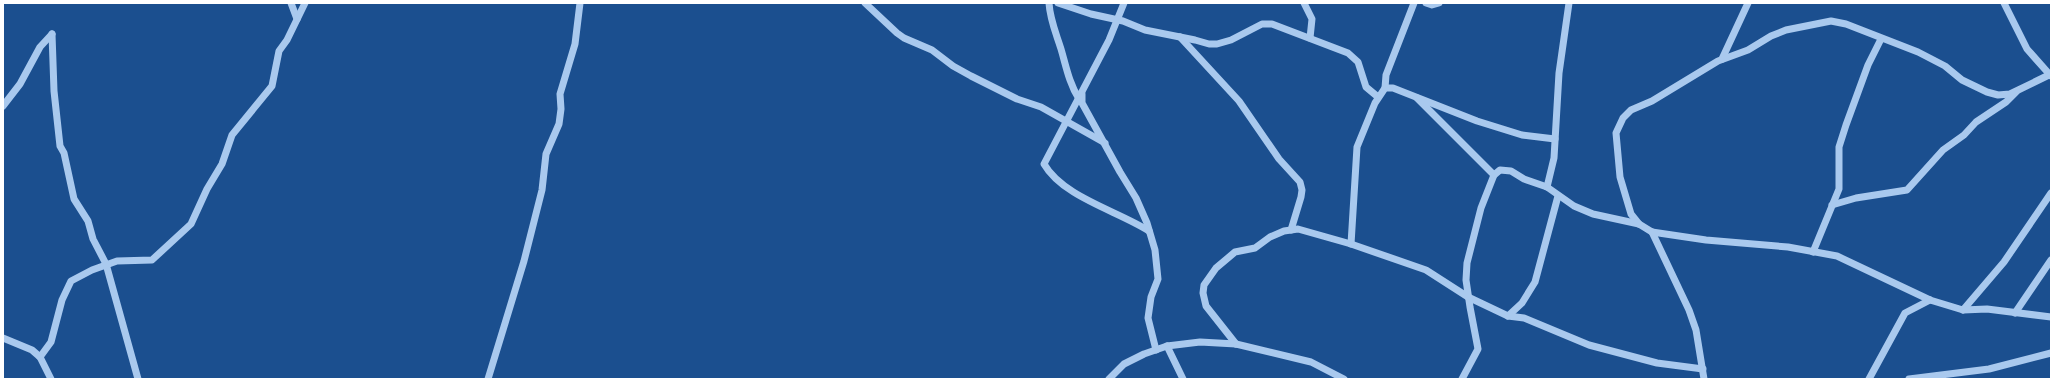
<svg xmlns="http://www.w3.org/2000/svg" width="2054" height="382" font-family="Overpass,sans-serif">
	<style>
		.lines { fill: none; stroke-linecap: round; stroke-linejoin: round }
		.minor { stroke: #a9c9ee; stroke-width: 7 }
	</style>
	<rect width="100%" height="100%" fill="#1b4f8f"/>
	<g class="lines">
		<g class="minor">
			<polyline points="291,3 297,19"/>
			<polyline points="865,3 897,33 904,38 932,50 953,66 971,76 1017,99 1041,107 1105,143"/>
			<path d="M1049,3C1050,20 1056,33 1061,49C1066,66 1069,83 1079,99"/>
			<polyline points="1058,3 1091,14 1123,21 1145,30 1195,40 1209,44 1217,44 1231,40 1262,24 1272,24 1348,53 1358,62 1366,87 1378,97"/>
			<path d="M1124,3L1109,40L1044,164C1063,197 1118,211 1149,231"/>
			<polyline points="1304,3 1312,19 1310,38"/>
			<polyline points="1426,3 1432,5 1439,3"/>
			<polyline points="2004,3 2027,49 2051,76"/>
			<polyline points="52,34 54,91 60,146 64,153 74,199 88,221 93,239 106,264 138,379"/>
			<polyline points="1180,37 1239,101 1279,159 1300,182 1302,190 1301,197 1291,230"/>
			<polyline points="1722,59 1748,3"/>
			<polyline points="1385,88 1386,75 1414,3"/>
			<polyline points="1082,94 1082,103 1120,172 1136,198 1147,223 1155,250 1158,279 1151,297 1148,318 1156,350"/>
			<polyline points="1417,98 1494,175"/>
			<polyline points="3,106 20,84 40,47 52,34"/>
			<polyline points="1547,187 1554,158 1559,73 1569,3"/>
			<polyline points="1832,205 1856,198 1907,190 1943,150 1964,135 1976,122 2006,102 2016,92"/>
			<polyline points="1639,224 1631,214 1620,177 1616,133 1623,118 1631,110 1652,101 1718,61 1748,50 1771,36 1786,30 1831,21 1846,24 1918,52 1945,66 1962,80 1987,92 1998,95 2010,94 2051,74"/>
			<polyline points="1652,232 1689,310 1696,330 1704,379"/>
			<polyline points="1351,244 1357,147 1375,103 1385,88 1393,88 1477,121 1522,135 1555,139"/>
			<polyline points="1813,252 1839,189 1839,147 1846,125 1868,65 1881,39"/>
			<polyline points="1963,310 2004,262 2051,193"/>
			<polyline points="2015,313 2051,260"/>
			<polyline points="1508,316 1522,303 1535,282 1558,196"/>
			<polyline points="3,338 32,350 40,357 51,379"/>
			<polyline points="1236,344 1206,306 1203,293 1204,285 1216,268 1235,252 1255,248 1270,237 1284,231 1298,229 1351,244 1426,270 1468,297 1508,316 1524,318 1589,345 1657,363 1703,369"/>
			<polyline points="1167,346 1183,379"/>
			<polyline points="40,357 51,342 62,300 71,281 92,270 117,261 152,260 191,224 207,189 222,164 232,135 272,86 279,51 287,40 305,3"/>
			<polyline points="488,379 524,261 542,190 546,154 559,124 561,109 560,94 575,44 580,3"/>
			<polyline points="1109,379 1124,364 1144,354 1167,346 1200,342 1236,344 1311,362 1344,379"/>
			<polyline points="1462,379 1478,349 1470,307 1466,280 1467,263 1481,208 1494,175 1500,170 1511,171 1524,179 1547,187 1574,206 1593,214 1639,224 1652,232 1706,240 1788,247 1837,256 1930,300 1963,310 1987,309 2051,317"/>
			<polyline points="1869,379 1905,313 1930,300"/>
			<polyline points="1909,379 1989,369 2051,353"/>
		</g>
	</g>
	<rect width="2054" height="382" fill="none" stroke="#ffffff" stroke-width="8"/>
</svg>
